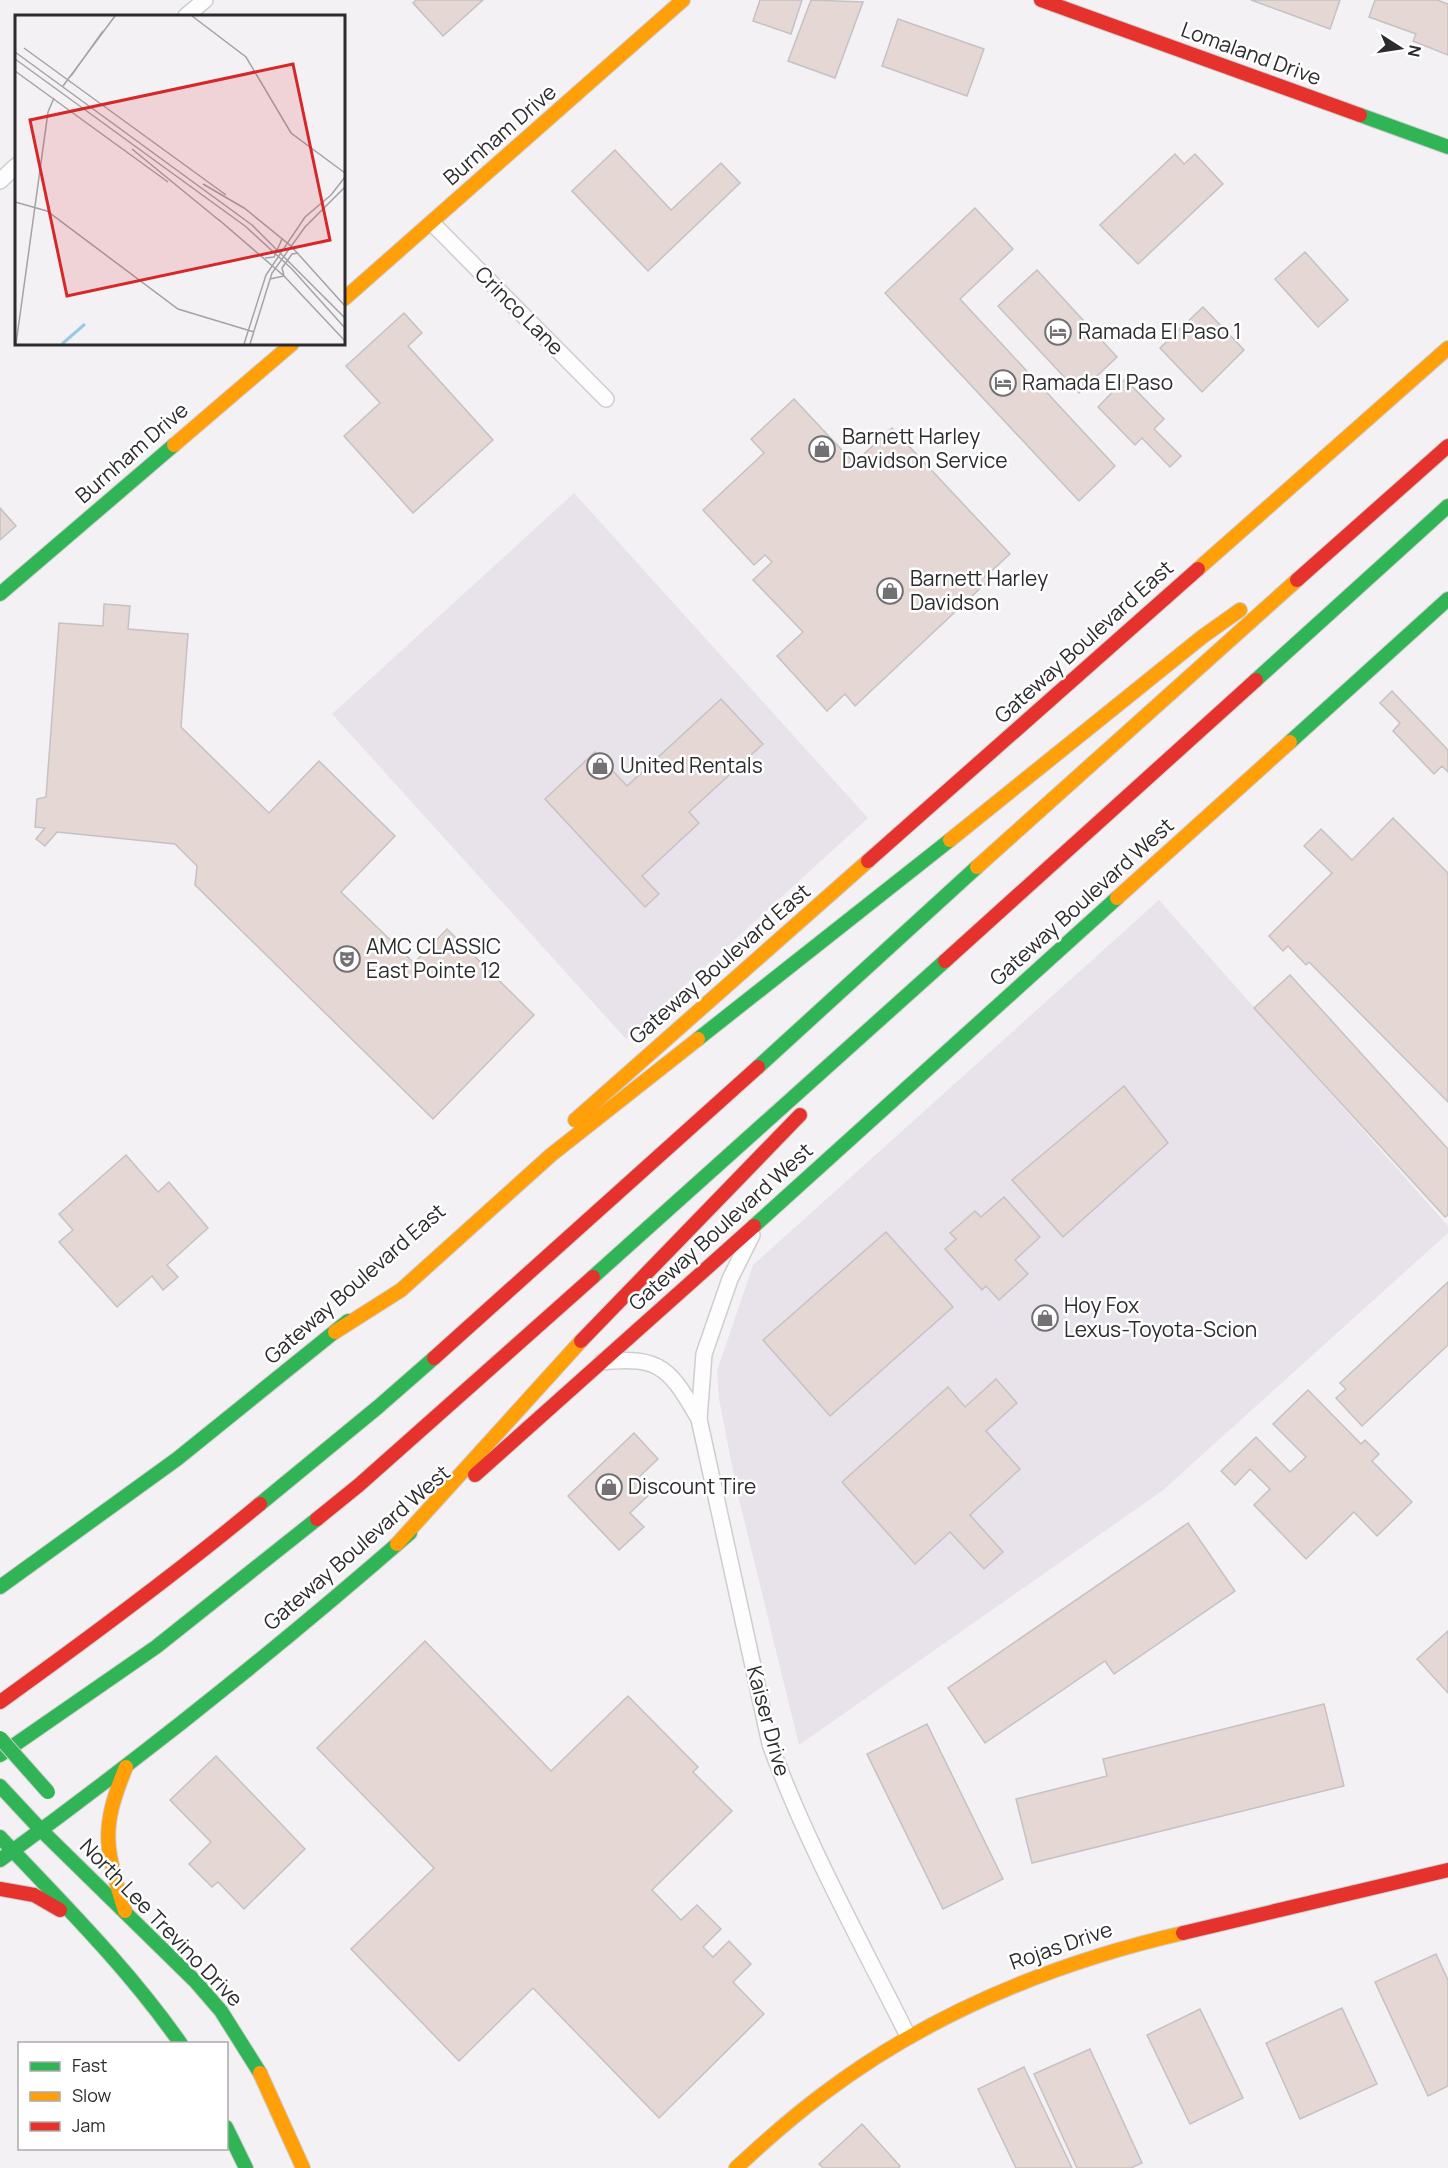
<svg xmlns="http://www.w3.org/2000/svg" width="1448" height="2168" font-family="Manrope,sans-serif">
	<style>
		.built { fill: #e8e2ea }
		.building { fill: #e4d7d4; stroke: #c5c2c3; stroke-width: 1.5 }
		.lines { fill: none; stroke-linecap: round; stroke-linejoin: round }
		.street-casing { stroke: #cfcdcf; stroke-width: 18 }
		.fast-casing { stroke: #cfcdcf; stroke-width: 16 }
		.slow-casing { stroke: #cfcdcf; stroke-width: 16 }
		.jam-casing { stroke: #cfcdcf; stroke-width: 16 }
		.street { stroke: #fdfdfe; stroke-width: 15 }
		.fast { stroke: #30b455; stroke-width: 14 }
		.slow { stroke: #ff9f0a; stroke-width: 14 }
		.jam { stroke: #e5322d; stroke-width: 14 }
		.fast-bridge-casing { stroke: #cfcdcf; stroke-width: 16; stroke-linecap: butt }
		.fast-bridge { stroke: #30b455; stroke-width: 14 }
		.labels { text-anchor: middle; stroke-width: 5; stroke-linejoin: round; paint-order: stroke }
		.street-label { font-size: 21px; fill: #2c2b2d; stroke: #fff }
		.poi-label { font-size: 21px; fill: #2c2b2d; stroke: #fff; text-anchor: start }
		.inset-river { fill: none; stroke: #9acae1; stroke-width: 3 }
		.inset-road { fill: none; stroke: #a4a2a5; stroke-width: 1.5 }
		.view { fill: #d62828; fill-opacity: 0.15; stroke: #d62828; stroke-width: 3 }
		.inset-edge { fill: none; stroke: #2c2b2d; stroke-width: 3 }
	</style>
	<rect width="100%" height="100%" fill="#f4f1f5"/>
	<g class="built">
		<polygon points="574,493 868,818 626,1039 332,714"/>
		<polygon points="1159,900 1448,1226 1448,1233 1162,1491 799,1745 737,1491 719,1399 717,1371 753,1265"/>
	</g>
	<g class="building">
		<polygon points="416,0 483,0 443,36 413,3"/>
		<polygon points="760,0 802,0 791,34 753,21"/>
		<polygon points="811,0 863,2 835,78 788,61"/>
		<polygon points="1251,0 1340,0 1330,29"/>
		<polygon points="1375,0 1437,0 1448,4 1448,55 1413,41 1416,34 1369,17"/>
		<polygon points="898,19 984,49 967,96 882,66"/>
		<polygon points="615,150 671,210 721,163 740,183 648,271 572,191"/>
		<polygon points="1175,154 1184,164 1195,154 1223,184 1138,264 1100,225"/>
		<polygon points="975,208 1013,249 960,299 1115,466 1079,501 885,293"/>
		<polygon points="1305,252 1348,300 1318,327 1275,279"/>
		<polygon points="1037,270 1117,357 1079,393 998,306"/>
		<polygon points="1203,307 1244,350 1202,392 1160,348"/>
		<polygon points="404,313 422,333 408,346 493,440 413,513 344,436 380,403 346,366"/>
		<polygon points="1125,379 1164,419 1154,429 1181,456 1170,467 1142,438 1135,445 1098,407"/>
		<polygon points="794,399 854,463 892,428 1010,554 985,577 989,580 855,706 845,694 827,711 777,656 803,632 753,580 772,562 765,555 754,565 703,510 764,453 751,439"/>
		<polygon points="0,508 16,526 0,540"/>
		<polygon points="104,604 130,606 128,629 188,634 181,727 269,813 319,761 395,836 341,892 414,963 447,929 534,1015 433,1119 195,885 197,866 175,844 57,832 45,846 36,839 45,828 35,827 37,799 46,797 59,623 103,626"/>
		<polygon points="1392,691 1448,750 1448,772 1442,766 1434,774 1393,731 1400,723 1380,703"/>
		<polygon points="721,699 763,744 689,812 699,823 642,876 659,894 645,907 545,799 595,752 627,786"/>
		<polygon points="1393,818 1448,873 1448,1102 1309,962 1306,965 1288,946 1283,951 1269,936 1332,873 1304,846 1321,829 1352,860"/>
		<polygon points="1290,975 1448,1149 1448,1215 1445,1217 1254,1008"/>
		<polygon points="1124,1086 1168,1143 1063,1237 1012,1180"/>
		<polygon points="126,1155 158,1192 169,1182 208,1228 167,1265 178,1277 163,1290 152,1276 117,1307 59,1242 73,1230 59,1214"/>
		<polygon points="1004,1197 1040,1237 1015,1260 1028,1274 999,1300 986,1286 982,1290 945,1249 956,1239 950,1233 975,1211 981,1217"/>
		<polygon points="886,1232 953,1307 830,1416 763,1340"/>
		<polygon points="1448,1282 1448,1345 1362,1426 1336,1398 1346,1389 1340,1383"/>
		<polygon points="996,1379 1017,1403 986,1431 1020,1469 970,1515 1003,1552 984,1569 950,1532 915,1564 842,1482 948,1387 965,1407"/>
		<polygon points="1308,1390 1361,1444 1365,1440 1379,1454 1372,1461 1412,1502 1377,1536 1354,1512 1306,1559 1254,1505 1270,1489 1250,1469 1235,1485 1221,1471 1256,1437 1290,1472 1306,1457 1273,1424"/>
		<polygon points="634,1433 658,1459 639,1477 653,1491 630,1513 644,1527 619,1550 568,1496"/>
		<polygon points="1188,1523 1235,1591 1114,1674 1105,1661 985,1743 948,1688"/>
		<polygon points="1448,1631 1448,1693 1417,1659"/>
		<polygon points="425,1641 551,1771 628,1696 698,1767 693,1772 732,1811 652,1890 681,1920 697,1905 721,1929 703,1947 713,1957 729,1941 751,1964 733,1982 764,2014 659,2118 533,1988 459,2061 351,1949 434,1868 317,1748"/>
		<polygon points="1324,1704 1344,1786 1032,1863 1016,1799 1107,1776 1103,1759"/>
		<polygon points="927,1724 1003,1879 943,1909 867,1754"/>
		<polygon points="216,1756 305,1849 244,1909 218,1882 212,1887 189,1864 211,1842 170,1800"/>
		<polygon points="1436,1954 1448,1980 1448,2086 1428,2096 1375,1982"/>
		<polygon points="1342,2008 1377,2084 1300,2119 1266,2043"/>
		<polygon points="1200,2009 1243,2098 1190,2124 1147,2035"/>
		<polygon points="1090,2049 1142,2163 1131,2168 1077,2168 1034,2074"/>
		<polygon points="1024,2067 1072,2168 1016,2168 978,2089"/>
		<polygon points="862,2124 900,2166 899,2168 823,2168 819,2164"/>
	</g>
	<g class="lines">
		<g class="street-casing">
			<g id="street">
				<polyline points="186,16 205,0"/>
				<polyline points="0,181 16,166"/>
				<polyline points="432,223 606,399"/>
				<path d="M752,1235L730,1279L704,1354L699,1419L770,1744C807,1845 860,1940 908,2036"/>
				<path d="M602,1362C662,1355 671,1371 699,1419"/>
			</g>
		</g>
		<g class="fast-casing">
			<g id="fast">
				<polyline points="1360,115 1448,147"/>
				<polyline points="0,594 174,445"/>
				<polyline points="1256,680 1448,506"/>
				<polyline points="1290,742 1448,599"/>
				<polyline points="698,1039 950,840"/>
				<polyline points="758,1067 977,867"/>
				<polyline points="754,1226 1117,898"/>
				<polyline points="593,1277 945,961"/>
				<polyline points="260,1504 378,1407 434,1358"/>
				<polyline points="0,1587 177,1459 348,1321"/>
				<polyline points="0,1755 156,1647 317,1519"/>
				<polyline points="0,1786 42,1831 195,1981 221,2011 260,2073"/>
				<path d="M0,1837C63,1904 128,1968 181,2044"/>
				<path d="M0,1860C142,1757 278,1648 410,1533"/>
				<polyline points="226,2127 246,2168"/>
			</g>
		</g>
		<g class="slow-casing">
			<g id="slow">
				<polyline points="344,299 683,0"/>
				<polyline points="174,445 292,344"/>
				<polyline points="1198,569 1448,348"/>
				<polyline points="950,840 1202,637 1240,610"/>
				<polyline points="977,867 1297,580"/>
				<polyline points="1117,898 1290,742"/>
				<polyline points="575,1120 868,861"/>
				<polyline points="335,1332 401,1290 551,1155 698,1039"/>
				<polyline points="397,1544 581,1341"/>
				<path d="M125,1911C105,1847 100,1830 126,1767"/>
				<polyline points="260,2073 303,2168"/>
				<path d="M736,2168C764,2142 792,2117 823,2094C930,2013 1053,1963 1183,1933"/>
			</g>
		</g>
		<g class="jam-casing">
			<g id="jam">
				<polyline points="1041,0 1360,115"/>
				<polyline points="1297,580 1448,446"/>
				<polyline points="868,861 1198,569"/>
				<polyline points="945,961 1256,680"/>
				<polyline points="581,1341 800,1115"/>
				<polyline points="434,1358 758,1067"/>
				<polyline points="475,1475 754,1226"/>
				<polyline points="317,1519 359,1485 593,1277"/>
				<path d="M0,1702C89,1638 176,1574 260,1504"/>
				<polyline points="0,1889 34,1895 60,1910"/>
				<polyline points="1183,1933 1448,1870"/>
			</g>
		</g>
		<use href="#street" class="street"/>
		<use href="#fast" class="fast"/>
		<use href="#slow" class="slow"/>
		<use href="#jam" class="jam"/>
		<g class="fast-bridge-casing">
			<polyline id="fast-bridge" points="0,1738 48,1792"/>
		</g>
		<use href="#fast-bridge" class="fast-bridge"/>
	</g>
	<defs>
		<g id="hotel-ring" transform="scale(1.35)"><circle r="9.5" fill="#fff" stroke="#727073" stroke-width="1.5"/><path d="M-6-4.5h1.5V1H6V5H4.5V3h-9V5H-6ZM-4 0a1.8 1.8 0 1 1 3.6 0ZM.5 0V-2.5h3Q6-2.5 6 0Z" fill="#727073"/></g>
		<g id="shop-ring" transform="scale(1.35)"><circle r="9.5" fill="#fff" stroke="#727073" stroke-width="1.5"/><path d="M-5-2.5h2.3a2.7 3.5 0 0 1 5.4 0H5L5.5 6h-11ZM-1.5-2.5h3a1.5 2.3 0 0 0-3 0Z" fill="#727073"/></g>
		<g id="theatre-ring" transform="scale(1.35)"><circle r="9.5" fill="#fff" stroke="#727073" stroke-width="1.5"/><path d="M-5-5.5Q0-4 5-5.5V0Q5 5 0 6Q-5 5-5 0ZM-3.3-2.5H-1v1.5H-3.3ZM1-2.5H3.3v1.5H1ZM-2.8 1Q0 5.5 2.8 1Z" fill="#727073"/></g>
	</defs>
	<g fill-rule="evenodd">
		<use href="#hotel-ring" x="1058" y="332"/>
		<use href="#hotel-ring" x="1003" y="383"/>
		<use href="#shop-ring" x="822" y="449"/>
		<use href="#shop-ring" x="890" y="591"/>
		<use href="#shop-ring" x="600" y="766"/>
		<use href="#theatre-ring" x="347" y="959"/>
		<use href="#shop-ring" x="1045" y="1318"/>
		<use href="#shop-ring" x="609" y="1487"/>
	</g>
	<g class="labels">
		<g class="street-label">
			<text transform="translate(1251 54) rotate(20)" y="7">Lomaland Drive</text>
			<text transform="translate(500 135) rotate(-41)" y="7">Burnham Drive</text>
			<text transform="translate(519 311) rotate(45)" y="7">Crinco Lane</text>
			<text transform="translate(132 453) rotate(-41)" y="7">Burnham Drive</text>
			<text transform="translate(1084 642) rotate(-42)" y="7">Gateway Boulevard East</text>
			<text transform="translate(1082 902) rotate(-42)" y="7">Gateway Boulevard West</text>
			<text transform="translate(720 964) rotate(-41)" y="7">Gateway Boulevard East</text>
			<text transform="translate(721 1227) rotate(-42)" y="7">Gateway Boulevard West</text>
			<text transform="translate(355 1284) rotate(-41)" y="7">Gateway Boulevard East</text>
			<text transform="translate(357 1548) rotate(-41)" y="7">Gateway Boulevard West</text>
			<text transform="translate(768 1721) rotate(75)" y="7">Kaiser Drive</text>
			<text transform="translate(161 1923) rotate(46)" y="7">North Lee Trevino Drive</text>
			<text transform="translate(1061 1946) rotate(-19)" y="7">Rojas Drive</text>
		</g>
		<g class="poi-label">
			<text x="1078" y="339">Ramada El Paso 1</text>
			<text x="1022" y="390">Ramada El Paso</text>
			<text x="842" y="444">Barnett Harley<tspan x="842" dy="24">Davidson Service</tspan></text>
			<text x="910" y="586">Barnett Harley<tspan x="910" dy="24">Davidson</tspan></text>
			<text x="620" y="773">United Rentals</text>
			<text x="366" y="954">AMC CLASSIC<tspan x="366" dy="24">East Pointe 12</tspan></text>
			<text x="1064" y="1313">Hoy Fox<tspan x="1064" dy="24">Lexus-Toyota-Scion</tspan></text>
			<text x="628" y="1494">Discount Tire</text>
		</g>
	</g>
	<g transform="translate(15 15)">
		<rect width="330" height="330" fill="#f4f1f5"/>
		<path class="inset-river" d="M47,329L70,309"/>
		<path class="inset-road" d="M177,1L231,42L276,118L330,158M9,33L211,180M0,37L237,210L330,303M0,44L230,211L277,254L330,313M0,56L153,167M56,61L88,16M48,71L100,1M117,134L205,206M188,169L229,193M0,187L32,196L163,294L239,317M228,192L276,231L330,291M203,204L269,261L330,326M250,243L259,242L267,224M255,264L269,261L267,253L277,239L283,238M1,329L33,97L39,83M229,329L251,260L290,202L316,180L330,162M235,329L257,258L290,212L330,172"/>
		<path class="view" d="M278,49L315,225L52,281L15,105Z"/>
		<rect width="330" height="330" class="inset-edge"/>
	</g>
	<rect x="18" y="2042" width="210" height="108" fill="#ffffff" stroke="#abaaab" stroke-width="1.5"/>
	<rect x="30" y="2062" width="30" height="9" fill="#30b455" stroke="#abaaab" stroke-width="1.5"/>
	<text x="72" y="2072" font-size="18" fill="#2c2b2d">Fast</text>
	<rect x="30" y="2092" width="30" height="9" fill="#ff9f0a" stroke="#abaaab" stroke-width="1.5"/>
	<text x="72" y="2102" font-size="18" fill="#2c2b2d">Slow</text>
	<rect x="30" y="2122" width="30" height="9" fill="#e5322d" stroke="#abaaab" stroke-width="1.5"/>
	<text x="72" y="2132" font-size="18" fill="#2c2b2d">Jam</text>
	<g transform="translate(1400 48) rotate(102)" stroke="#ffffff" stroke-width="4.5" paint-order="stroke">
	<path d="M0-4.5L10 22L0 15L-10 22Z" fill="#2c2b2d"/>
	<text y="-9" font-size="16" font-weight="bold" text-anchor="middle" fill="#2c2b2d">N</text>
	</g>
</svg>
